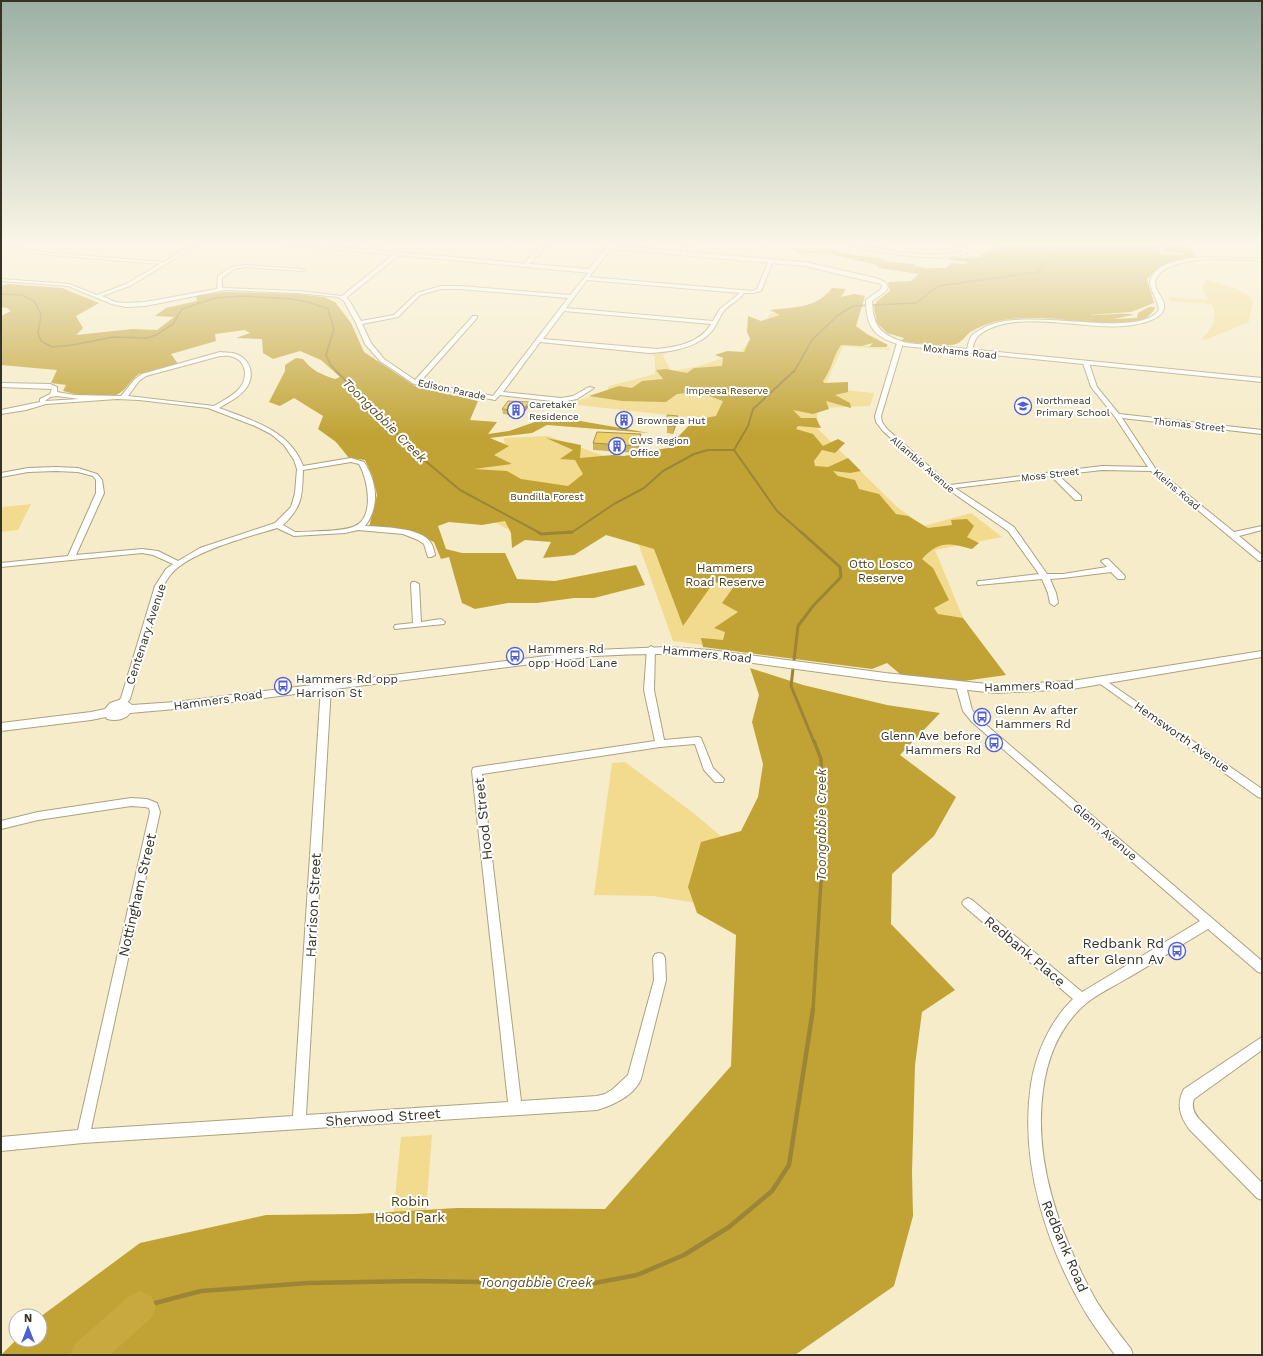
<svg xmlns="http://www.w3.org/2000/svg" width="1263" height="1356" font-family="'Work Sans',sans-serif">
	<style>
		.green { fill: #f2db8e }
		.forest { fill: #c1a335 }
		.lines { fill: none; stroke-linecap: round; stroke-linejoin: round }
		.stream-far4 { stroke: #9c8536; stroke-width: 1.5 }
		.stream-far3 { stroke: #9c8536; stroke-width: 2 }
		.stream-far2 { stroke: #9c8536; stroke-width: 3 }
		.stream-far1 { stroke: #9c8536; stroke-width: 3.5 }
		.stream { stroke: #9c8536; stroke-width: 4.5 }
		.river { fill: #c7a93d; fill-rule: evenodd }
		.minor-casing { stroke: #aba281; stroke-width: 2 }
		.tertiary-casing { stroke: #aba281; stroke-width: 2 }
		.minor { fill: #fff; fill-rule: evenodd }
		.tertiary { fill: #fff; fill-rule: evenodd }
		.wall { fill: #ceb459 }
		.shaded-wall { fill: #a79249 }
		.building { fill: #efd168; stroke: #a79249 }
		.labels { text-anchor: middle; stroke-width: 4; stroke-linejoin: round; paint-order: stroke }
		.far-street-label { font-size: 10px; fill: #363224; stroke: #fff }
		.far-park-label { font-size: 10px; fill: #4c4014; stroke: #fff }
		.far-poi-label { font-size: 10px; fill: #363224; stroke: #fff; text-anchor: start }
		.park-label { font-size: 12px; fill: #4c4014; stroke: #fff }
		.street-label { font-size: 12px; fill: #363224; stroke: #fff }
		.poi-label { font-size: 12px; fill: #363224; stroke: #fff; text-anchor: start }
		.water-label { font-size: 13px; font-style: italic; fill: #5f5227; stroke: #fff }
		.near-street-label { font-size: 14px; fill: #363224; stroke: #fff }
		.near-poi-label { font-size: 14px; fill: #363224; stroke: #fff; text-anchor: end }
		.near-park-label { font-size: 14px; fill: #4c4014; stroke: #fff }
	</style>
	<rect width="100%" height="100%" fill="#f6ecc9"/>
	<g class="green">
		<path d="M1207,280C1220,283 1246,290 1253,301L1249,322L1205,340L1202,339C1212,326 1219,321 1212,304L1170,301L1168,297L1208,300L1202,288Z"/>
		<path d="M771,313L822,318L812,340L890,348L889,350L843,346L824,388L874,393L870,406L817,408L818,429L897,507L924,526L971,513L1002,537L935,550L963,618L825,639L718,647L673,641L621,495L523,532L505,528L479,513L471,502V444L505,448L504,438L548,436L613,459L654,460L741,423L559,403C577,404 590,395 607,391L609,386L655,374V356L650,354L667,353L663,356L671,371L695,367L740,353Z"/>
		<polygon points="31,504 18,530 1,532 1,511 3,507"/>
		<polygon points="625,762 696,815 725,840 703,904 653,896 594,895 612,763"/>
		<polygon points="432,1135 425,1225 392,1228 401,1137"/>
	</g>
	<g class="forest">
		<path d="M1002,245H1157L1161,254L1182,255L1183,253L1164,252L1162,248L1169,247V245H1184L1180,246L1192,250L1196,257C1174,261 1163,262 1147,279L1154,303L1131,312L1088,315C1098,316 1127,312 1133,315L1113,319L1137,318L1138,313L1149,307H1155V309C1152,312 1149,316 1146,318C1119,330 1064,317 1034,318C1012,318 991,320 972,331C966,334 963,342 956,344C939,348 918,343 901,341L904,338L887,333L877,323L874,307L877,301L890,291L888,282L911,281L919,274L879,268L877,265L831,254L799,253L791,248L804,249L807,251H814L831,249L854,255L879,258L888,262L914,264L915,266C925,269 936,268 946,268L952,263L965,264L969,262L949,260L950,258L980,257L984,253Z"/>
		<path d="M8,284L62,288L99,303L76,316L83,328L76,335L132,329L157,330L174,317L155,316L166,308L197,301L196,296L225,292L296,294L324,297L335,302L351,323L364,352L415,386L478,401L470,420L497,422L488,434L509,431L552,416L649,433L547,425L532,433L490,438L509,446L494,455L512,464L474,469L507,471L521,479L568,486L583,474L575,460L560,459L573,450L546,438L581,445L580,458L613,455L624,456L689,444L677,438L694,420L716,416L723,401L698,392L677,394L666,402L622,401L589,396L619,386L632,388L642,381L663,379L656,370L666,369L687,373L694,368L722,366L723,358L715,355L727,351L744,352L750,339L747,332L748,316L761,321L780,315L770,310C793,307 816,309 832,288L846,289L841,297L854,294L865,296L856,326L867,334L888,345L886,347H869L873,343L862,346L841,345C833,356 832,369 823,381L824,383L848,382V392L835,395L850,403L851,408L826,401L829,409L813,414L793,410L801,418H816L821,428L798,426L796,429L813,434L823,446L838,439L845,443L835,453L822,450L814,461L815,466L828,467L848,458L861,471L850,473L833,471L838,476L855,480L859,489L879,494L896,514L908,516L928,528L952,525L951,520L967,519L974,526L967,537L979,543L972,549C949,543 939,540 922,559L933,568L949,600L934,608L938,614L963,618L1006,675L964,681L922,678L900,674L887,663L872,669L703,647L701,638L723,640L725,632L714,628L738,612L722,603L735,585L714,582L683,626L654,549L606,535L574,555L543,558L551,542L525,540L512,548L511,533L505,521L482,525L449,522L438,526L446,549L462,553H505L517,579L555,581L636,565L645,585L594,598H574L537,603H508L475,609L462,603L449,557L441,559L434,542L409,531L369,527L377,495L372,475L365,460L349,458L336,442L318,429L323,416L294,398L280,406L269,402L285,371V365L296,358L303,359C311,370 322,375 335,379L340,377L321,360L300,351L273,359L263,353L262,339L236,338L250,333L245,330L215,334L216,341L171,354L178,364L139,374C130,380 126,391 116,395L83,396L63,391L66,385L51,383L57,370L1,365V316L11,311L7,308L1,307V286Z"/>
		<polygon points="750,668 803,685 887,705 940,713 900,755 956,797 934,836 892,874 891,924 955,990 922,1012 915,1065 912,1172 913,1216 894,1286 795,1355 1,1355 16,1340 40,1340 40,1317 140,1243 266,1215 356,1214 457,1208 605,1209 731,1066 736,935 697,913 688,887 701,842 741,831 758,797 763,764 752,722 759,695"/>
	</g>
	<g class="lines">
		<g class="stream-far4">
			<polyline points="1,294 22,295 34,301 41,314 38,333 41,341 52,347 73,345 113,337 147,338 156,335 173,324 182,309 215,298 244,296 291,299 308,302 328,309 334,329 326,355 330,364 337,372"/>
			<polyline points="794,372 812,340 838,315 853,306 916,303 938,286 1038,272 1056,248 1063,245"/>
		</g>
		<g class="stream-far3">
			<polyline points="336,371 390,425 410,448 460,490 540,533"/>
			<polyline points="734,450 748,426 753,409 794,371"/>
			<polyline points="734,450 777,511 802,533"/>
			<polyline points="562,533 571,533 614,504 644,488 663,471 694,454 708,450 734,450"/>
		</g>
		<g class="stream-far2">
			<polyline points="538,532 541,534 572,532"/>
			<polyline points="801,532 840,567 841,577 813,606 798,626 791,686 814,742"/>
		</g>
		<polyline class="stream-far1" points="813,1010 823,849 821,759 814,741"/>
		<polyline class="stream" points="140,1307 201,1291 308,1283 417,1281 589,1284 637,1275 684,1255 729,1227 772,1191 789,1165 813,1009"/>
		<polygon class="river" points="140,1291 151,1296 156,1307 151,1318 110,1355 70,1355 75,1344 129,1296"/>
		<g class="minor-casing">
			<g id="minor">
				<path d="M191,245H197L130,286L102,296L115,302L126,303L145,302L217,289L218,276L231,267L245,265L302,269L304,270L302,271L245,267L234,269L222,278V288L299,291L342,296L395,253H399V255L346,298L349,300L361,321L394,315L417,293L441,286H460L570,295L591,270L593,271L589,277L753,291L757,289L769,260L773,261L761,291L753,293H744C739,301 729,304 723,312C719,318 717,325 712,331C697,348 671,352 649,353L540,342L503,392L561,398L573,396L589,387L594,388L577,399L561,402L500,395L495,400L414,384L380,361L365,344L356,323L344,301L338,297L299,293L225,290L145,306L126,307L112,304L68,286L1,281V279L69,284L97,295L126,284L160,264L51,255L1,248V246L51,253L164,262ZM587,280L740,293L720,309L713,321L566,308ZM441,289H460L568,298L493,396L420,382L477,318V316H473L415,380L384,359L371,343L362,324L398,317L420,295ZM564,311L711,324C700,343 676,347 657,349L543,339Z"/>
				<polygon points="373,245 378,245 369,253 365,253 365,251"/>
				<polygon points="541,245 546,245 528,266 524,266 524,264"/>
				<polygon points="684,245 688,245 684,254 680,254"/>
				<path d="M849,245C867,245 884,250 901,252C921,255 943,256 962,252V250L954,245H960L966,248L967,253C950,263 868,253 849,245Z"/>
				<path d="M1203,257L1262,259V261C1238,259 1168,253 1156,279C1152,287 1162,296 1164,304C1167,321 1134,325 1123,326C1084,330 1017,309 982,333C980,335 977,336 976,339C973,343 973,349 971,353L966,352C968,348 968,341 971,337C972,334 977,332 980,330C1021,302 1136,342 1159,310C1158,300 1151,292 1150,282C1154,261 1186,259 1203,257Z"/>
				<polygon points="900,341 903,343 881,416 882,422 887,429 950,485 1102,466 1148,467 1115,417 1091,387 1083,363 1086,361 1089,363 1097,387 1119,414 1262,430 1262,434 1122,418 1155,468 1234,532 1262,526 1262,530 1239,536 1262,555 1262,561 1259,561 1151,471 1102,470 1058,475 1081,496 1081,500 1075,500 1051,476 955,488 1014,527 1047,574 1063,574 1107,567 1101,561 1105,559 1108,559 1124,575 1125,577 1124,579 1118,579 1111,572 1063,578 1050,579 1056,593 1058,603 1054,606 1050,603 1048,593 1042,579 978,585 977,583 978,581 981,581 1039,574 1008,531 946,488 883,431 876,422 875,416 897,343"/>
				<path d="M220,352C225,353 231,352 236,354C250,359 255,374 247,387C240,397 229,402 219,408C251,420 290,430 303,466L351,458L364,462C377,481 380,507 365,526C381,527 422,527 431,543C433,546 434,551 435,555L431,557H428L424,544L418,540L403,534L358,530L345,533L294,536L277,528C248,537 192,551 172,573C168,577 166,582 163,586L130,699L124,706L121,707L116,704L121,698L155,586L166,569L173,564L153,555L142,553L1,567V563L68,556L96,493V480L93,476L78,472L56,471L28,472L1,477V473L28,468L56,467L78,468L97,474L102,480L104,493L76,555L142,549L158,551L178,561L200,548L275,523L291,507L295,493L297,469L294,460L284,445L271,434L255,426L208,408L139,400L117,399L46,404L26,410L1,414V410L40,402V399L50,394L52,389L1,387V383L50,384L57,387V392L74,395L121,396L135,379L142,374ZM220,356C224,356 229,355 233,357C248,362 248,380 238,390C231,397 222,401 214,406L128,396L139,381L146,376ZM57,396L79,399L45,401L50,397ZM351,462L359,464C368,479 375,517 355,526C343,532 314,531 300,532H295L283,525C303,506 302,496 303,470Z"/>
				<polygon points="412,582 415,582 419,584 421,622 441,619 445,622 444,624 395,629 394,627 395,625 413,623 411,584"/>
				<path d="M651,646L655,649L654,690L664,740L698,737L701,738L713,768L724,779L723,782H715L704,770L695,744L660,747L482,774L521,1101L597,1096L605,1094L613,1089L628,1075L654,980L653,958L655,954L659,953L663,954L665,958L666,980L641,1079C634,1096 613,1105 597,1110L83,1143L1,1151V1137L78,1130L150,812L149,808L145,807L131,806L38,820L1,829V821L38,812L131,798L147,799L157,803L160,812L91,1129L293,1116L321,687L326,684L331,687L306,1115L508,1102L472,771L473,768L477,767L655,741L644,690L647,649Z"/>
				<polygon points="1102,678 1262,789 1262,798 1258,797 1099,683 1097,681"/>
				<path d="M961,683L966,686L972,710L978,718L1262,961V973L1258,972L1208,929C1181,945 1154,963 1126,979C1109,989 1091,997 1078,1011C1057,1033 1047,1060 1043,1090C1033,1162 1060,1234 1094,1297C1105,1316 1118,1332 1131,1349L1133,1355H1115C1106,1342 1096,1329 1087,1315C1047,1248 1019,1163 1031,1084C1036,1053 1050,1021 1073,999L964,906L962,903L964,900L968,898L972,900L1082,992L1200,921L972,722L963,711L956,686Z"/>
				<path d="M1262,1037V1050L1194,1099C1191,1107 1194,1113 1199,1119L1262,1183V1200L1257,1198L1189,1129C1180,1116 1176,1104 1184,1089Z"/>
			</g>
		</g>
		<g class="tertiary-casing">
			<g id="tertiary">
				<path d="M288,245H314L589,269L608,245L805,262L876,278L885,282L888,287L885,292L872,301C873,328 881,335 907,343L1262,378V382L904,346C876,338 866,330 866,300L880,290L882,287L881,284L805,266L611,249L593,272L591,273Z"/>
				<path d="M667,647L710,650L885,673L996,685L1072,681L1262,651V657L1072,689L996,693L885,681L695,655C662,653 629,654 595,656L186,708L130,713C125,720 116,721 107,719L106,717L91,720L1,731V723L91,712L105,709L110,703L119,700L128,702L132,705L176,702L595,650Z"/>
			</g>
		</g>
		<use href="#minor" class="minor"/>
		<use href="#tertiary" class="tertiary"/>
	</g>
	<g class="wall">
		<polygon points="529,406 522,416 503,414 502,409"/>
		<polygon points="667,415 678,416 677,423 673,434 667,433"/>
		<polygon points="640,442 638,453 593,450 593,443"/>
	</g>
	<g class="shaded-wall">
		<polygon points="529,402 529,406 522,416 522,411"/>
		<polygon points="678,416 677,423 673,434 674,426"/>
		<polygon points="641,434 640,442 638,453 638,446"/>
	</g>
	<g class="building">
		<polygon points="508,401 529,402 522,411 502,409"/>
		<polygon points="667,415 678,416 674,426 667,426"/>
		<polygon points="597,432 641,434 638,446 593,443"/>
	</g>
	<linearGradient id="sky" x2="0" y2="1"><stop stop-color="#9bb0a4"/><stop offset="0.56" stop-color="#fbf6e7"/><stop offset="1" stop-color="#fbf6e7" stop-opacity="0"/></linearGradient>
	<rect width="1263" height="435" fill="url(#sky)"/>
	<defs>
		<g id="school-ring" transform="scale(0.9)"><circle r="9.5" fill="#fff" stroke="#505fd5" stroke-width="1.5"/><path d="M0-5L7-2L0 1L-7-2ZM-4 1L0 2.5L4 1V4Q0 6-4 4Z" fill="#505fd5"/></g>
		<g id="building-ring" transform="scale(0.9)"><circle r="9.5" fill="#fff" stroke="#505fd5" stroke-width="1.5"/><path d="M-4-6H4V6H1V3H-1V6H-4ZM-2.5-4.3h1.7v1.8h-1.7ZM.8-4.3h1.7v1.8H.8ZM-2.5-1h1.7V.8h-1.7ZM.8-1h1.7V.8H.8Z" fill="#505fd5"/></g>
		<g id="bus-ring" transform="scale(0.9)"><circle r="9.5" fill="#fff" stroke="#505fd5" stroke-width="1.5"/><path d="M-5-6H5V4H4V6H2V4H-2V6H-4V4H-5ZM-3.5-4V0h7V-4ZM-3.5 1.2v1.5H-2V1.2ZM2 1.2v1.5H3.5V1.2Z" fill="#505fd5"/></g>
	</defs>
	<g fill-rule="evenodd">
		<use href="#school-ring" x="1023" y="406"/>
		<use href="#building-ring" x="516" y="410"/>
		<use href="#building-ring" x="624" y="420"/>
		<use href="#building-ring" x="617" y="446"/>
		<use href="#bus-ring" x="515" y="656"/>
		<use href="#bus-ring" x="283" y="686"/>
		<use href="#bus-ring" x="982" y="717"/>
		<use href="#bus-ring" x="994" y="743"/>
		<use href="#bus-ring" x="1177" y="951"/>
	</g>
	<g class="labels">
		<g class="far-street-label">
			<text transform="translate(960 351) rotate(6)" y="4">Moxhams Road</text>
			<text transform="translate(452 389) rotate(12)" y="4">Edison Parade</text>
			<text transform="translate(1189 424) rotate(6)" y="4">Thomas Street</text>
			<text transform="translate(923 464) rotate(41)" y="4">Allambie Avenue</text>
			<text transform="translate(1050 474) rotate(-7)" y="4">Moss Street</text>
			<text transform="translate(1177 489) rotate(40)" y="4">Kleins Road</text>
		</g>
		<g class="far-park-label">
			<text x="727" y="394">Impeesa Reserve</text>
			<text x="547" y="500">Bundilla Forest</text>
		</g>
		<g class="far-poi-label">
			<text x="1036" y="404">Northmead<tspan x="1036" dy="12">Primary School</tspan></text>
			<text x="529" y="408">Caretaker<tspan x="529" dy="12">Residence</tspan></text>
			<text x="637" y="424">Brownsea Hut</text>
			<text x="630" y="444">GWS Region<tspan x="630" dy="12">Office</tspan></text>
		</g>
		<g class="park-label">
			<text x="881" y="568">Otto Losco<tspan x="881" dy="14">Reserve</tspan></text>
			<text x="725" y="572">Hammers<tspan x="725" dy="14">Road Reserve</tspan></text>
		</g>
		<g class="street-label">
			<text transform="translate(146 634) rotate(-72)" y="4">Centenary Avenue</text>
			<text transform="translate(707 654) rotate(6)" y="4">Hammers Road</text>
			<text transform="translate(1029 686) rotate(-2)" y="4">Hammers Road</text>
			<text transform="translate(218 700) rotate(-8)" y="4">Hammers Road</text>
			<text transform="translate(1182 737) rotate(35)" y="4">Hemsworth Avenue</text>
			<text transform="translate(1105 832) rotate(41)" y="4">Glenn Avenue</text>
		</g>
		<g class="poi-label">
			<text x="528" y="653">Hammers Rd<tspan x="528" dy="14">opp Hood Lane</tspan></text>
			<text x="296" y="683">Hammers Rd opp<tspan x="296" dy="14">Harrison St</tspan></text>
			<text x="995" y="714">Glenn Av after<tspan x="995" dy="14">Hammers Rd</tspan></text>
			<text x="981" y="740" text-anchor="end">Glenn Ave before<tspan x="981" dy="14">Hammers Rd</tspan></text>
		</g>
		<g class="water-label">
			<text transform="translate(385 420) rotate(45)" y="5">Toongabbie Creek</text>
			<text transform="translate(821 825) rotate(-90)" y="5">Toongabbie Creek</text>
			<text x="536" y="1287">Toongabbie Creek</text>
		</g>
		<g class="near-street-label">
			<text transform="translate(483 819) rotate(-96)" y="5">Hood Street</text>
			<text transform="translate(137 895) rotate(-77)" y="5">Nottingham Street</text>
			<text transform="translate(313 905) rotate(-87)" y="5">Harrison Street</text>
			<text transform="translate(1025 951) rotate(40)" y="5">Redbank Place</text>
			<text transform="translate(383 1117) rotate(-4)" y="5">Sherwood Street</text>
			<text transform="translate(1065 1246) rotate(67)" y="5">Redbank Road</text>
		</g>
		<g class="near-poi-label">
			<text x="1164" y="948">Redbank Rd<tspan x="1164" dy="16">after Glenn Av</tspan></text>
		</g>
		<g class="near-park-label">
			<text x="410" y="1206">Robin<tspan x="410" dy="16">Hood Park</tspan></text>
		</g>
	</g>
	<rect width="1263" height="1356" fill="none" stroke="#363224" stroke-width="4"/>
	<g transform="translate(28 1328)"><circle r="19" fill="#ffffff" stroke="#afada7"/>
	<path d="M0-3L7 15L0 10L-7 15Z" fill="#505fd5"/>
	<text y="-6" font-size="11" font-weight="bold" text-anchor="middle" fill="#363224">N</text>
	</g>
</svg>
